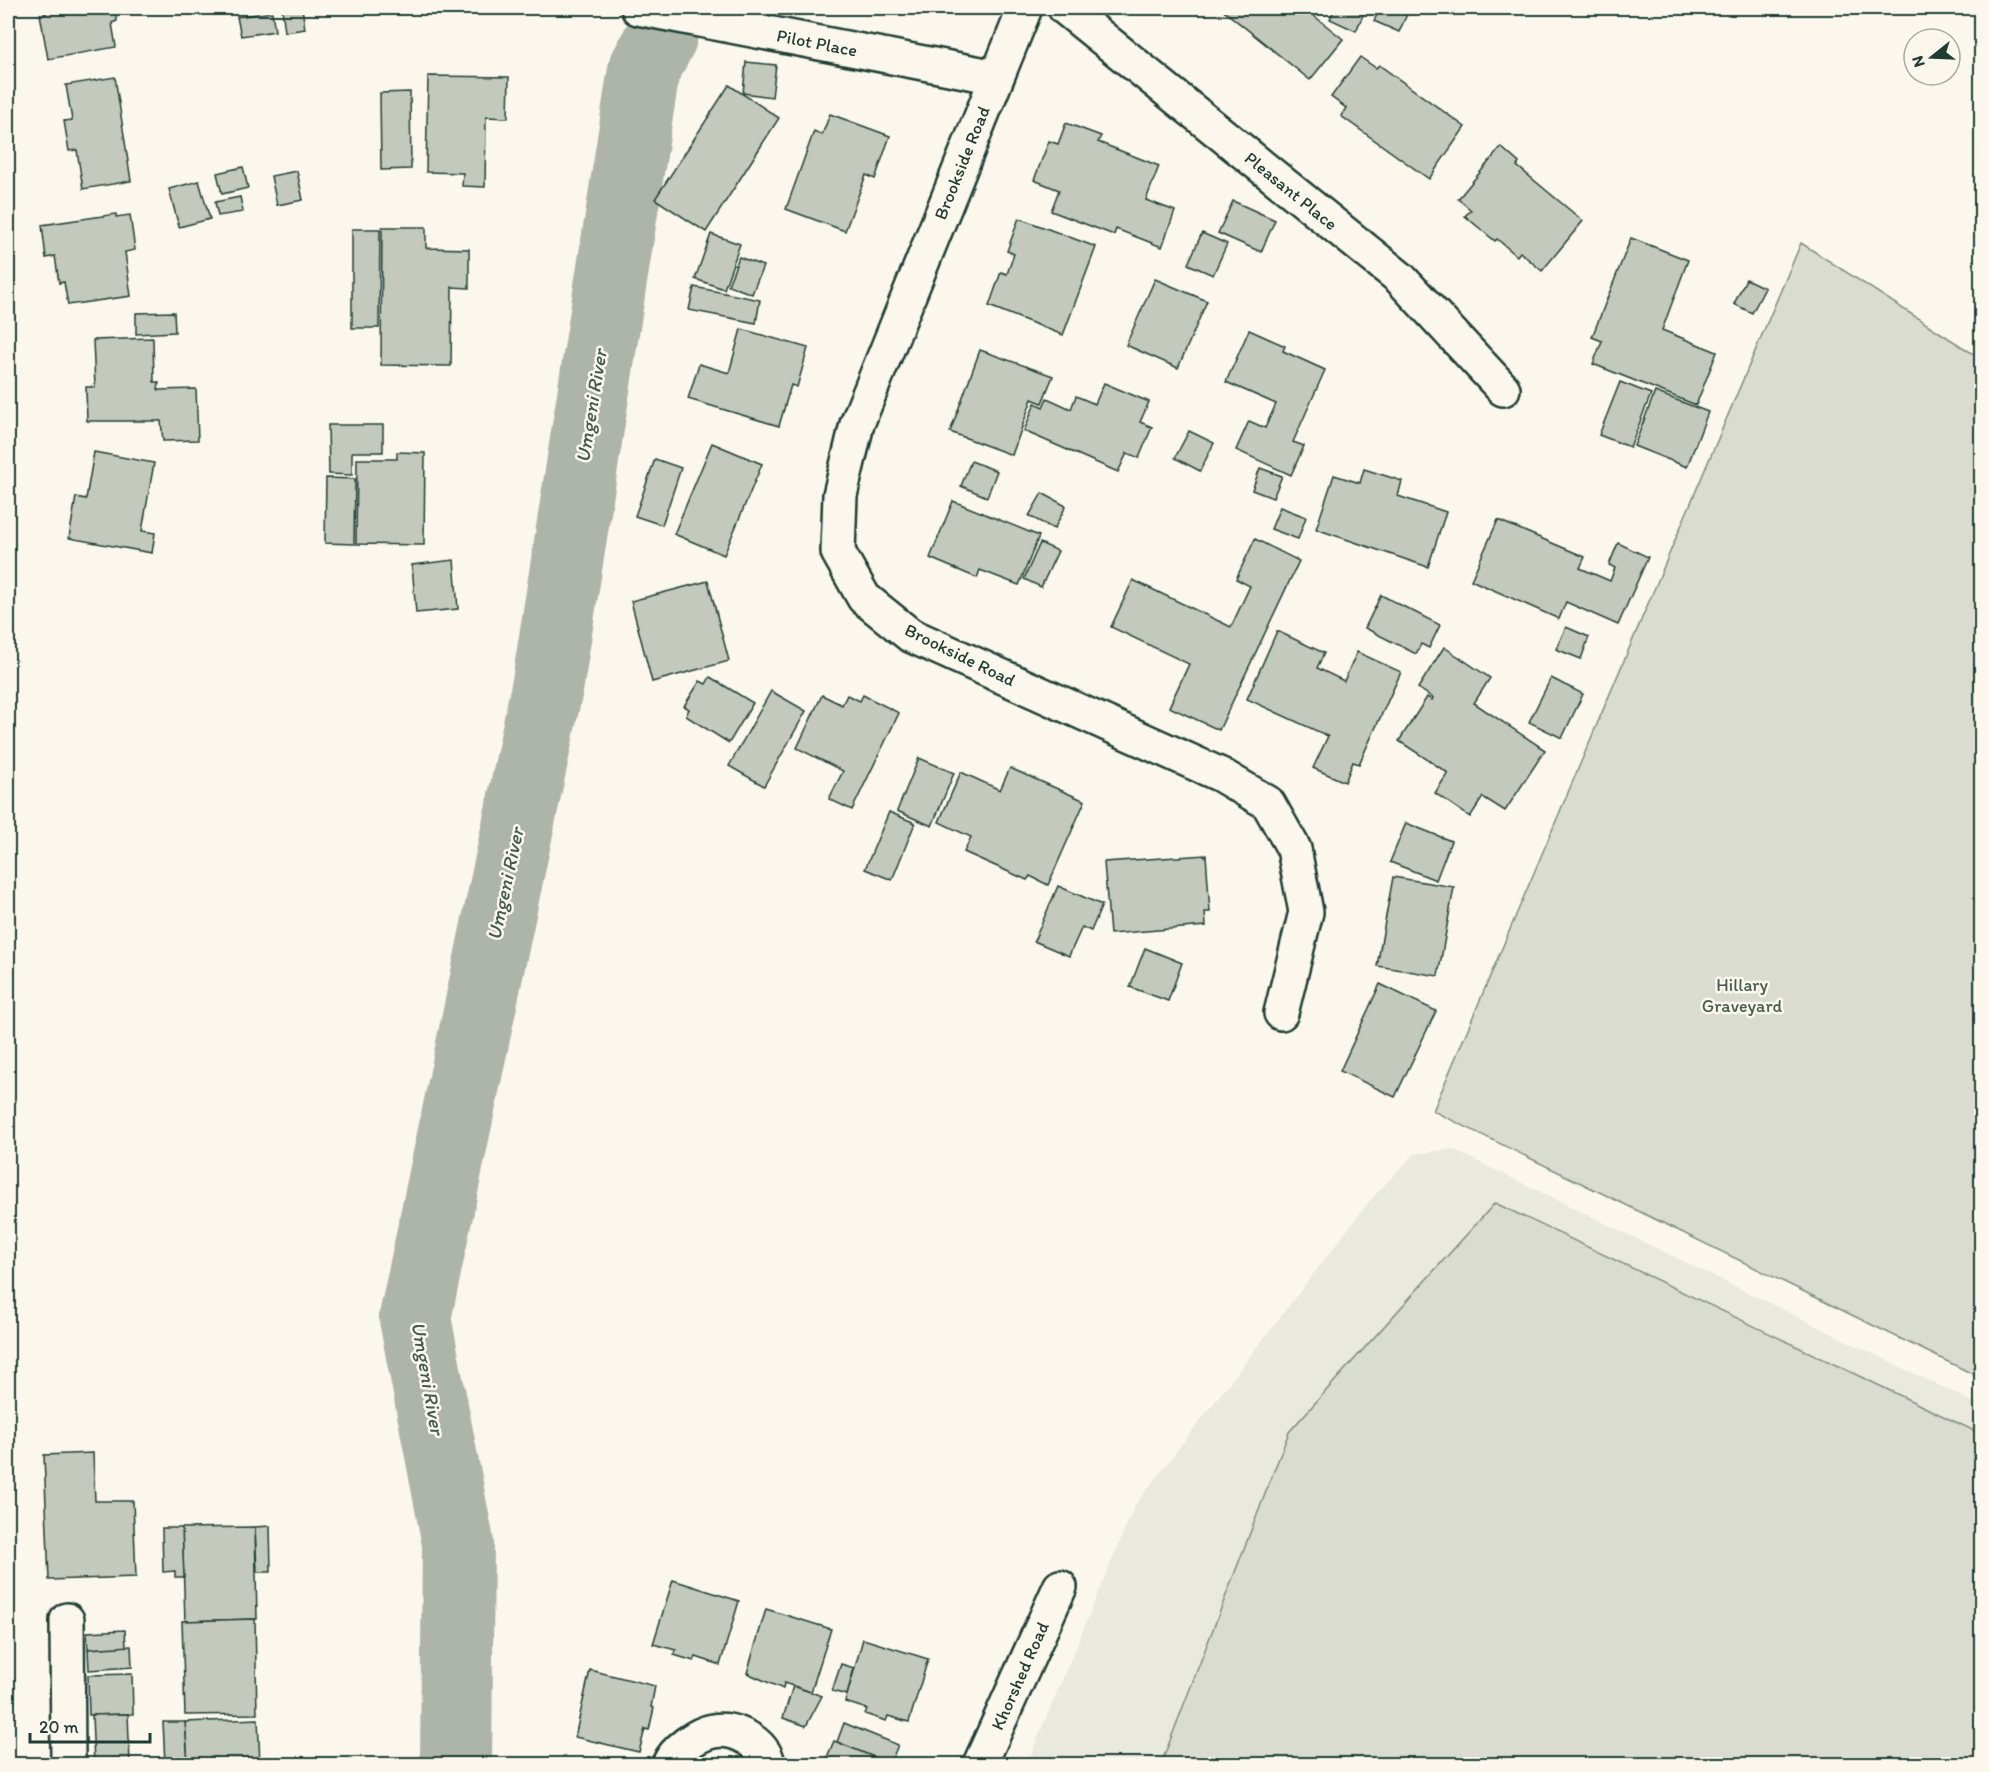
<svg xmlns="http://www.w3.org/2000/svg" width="1989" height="1772" font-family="Itim,sans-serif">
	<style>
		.built { fill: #eae9de }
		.green { fill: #dbdcd1; stroke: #7d8c82; stroke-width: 1.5 }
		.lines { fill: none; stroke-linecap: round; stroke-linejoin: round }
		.river { stroke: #adb4aa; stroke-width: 72 }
		.building { fill: #c4c9be; stroke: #1f3d34; stroke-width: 1.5 }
		.minor-casing { stroke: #1f3d34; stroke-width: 38 }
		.minor { stroke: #fbf7ec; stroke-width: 33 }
		.labels { text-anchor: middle; stroke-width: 5; stroke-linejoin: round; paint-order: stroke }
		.street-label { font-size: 18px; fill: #1f3d34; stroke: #fbf7ec }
		.park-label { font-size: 18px; fill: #455d53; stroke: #fbf7ec }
		.water-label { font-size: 20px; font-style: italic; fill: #425b52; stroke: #fbf7ec }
	</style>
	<rect width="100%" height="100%" fill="#fbf7ec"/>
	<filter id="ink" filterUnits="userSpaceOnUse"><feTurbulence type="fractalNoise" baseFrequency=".0167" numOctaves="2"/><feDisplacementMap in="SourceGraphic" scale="12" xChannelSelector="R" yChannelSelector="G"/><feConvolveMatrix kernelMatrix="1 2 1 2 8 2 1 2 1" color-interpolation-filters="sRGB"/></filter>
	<g filter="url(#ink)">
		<polygon class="built" points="1452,1149 1981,1406 1981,1764 1027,1764 1135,1505 1372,1198 1414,1154"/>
		<g class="green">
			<polygon points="1801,243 1981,359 1981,1378 1433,1111"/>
			<polygon points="1495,1203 1981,1434 1981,1764 1161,1764 1289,1432"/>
		</g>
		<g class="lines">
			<polyline class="river" points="456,1764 458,1543 415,1318 548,683 644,70 661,37 668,8"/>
		</g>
		<g class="building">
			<polygon points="45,8 115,8 117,21 112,23 116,47 48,59 40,14 46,14"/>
			<polygon points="282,8 302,8 305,29 285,32"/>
			<polygon points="1224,8 1319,8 1313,15 1343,39 1310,80 1223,10"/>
			<polygon points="1335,8 1366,8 1356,31 1330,19"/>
			<polygon points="1380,8 1399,8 1408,12 1399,32 1374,21"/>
			<polygon points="272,12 275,31 241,36 237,17"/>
			<polygon points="1360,57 1376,68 1379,65 1465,127 1429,179 1341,116 1346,108 1331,97"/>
			<polygon points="746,62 776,65 772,97 743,93"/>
			<polygon points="428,76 509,77 508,118 486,117 485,187 462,186 463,173 426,172"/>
			<polygon points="115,77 131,181 83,189 77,150 69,151 64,121 72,120 66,85"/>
			<polygon points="729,85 779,118 706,232 655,199"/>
			<polygon points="410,92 411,169 381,170 380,93"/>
			<polygon points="830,114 890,136 875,179 866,175 845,231 786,209 814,131 822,135"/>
			<polygon points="1066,123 1101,136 1098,142 1159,166 1146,200 1175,211 1162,247 1116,229 1114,235 1051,211 1059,190 1034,180 1049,141 1058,144"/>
			<polygon points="1501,147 1519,163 1517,166 1583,221 1542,271 1520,252 1517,256 1497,239 1495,241 1465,216 1471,210 1458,199"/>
			<polygon points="243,167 248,188 222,194 217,173"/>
			<polygon points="297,171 303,200 277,205 271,176"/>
			<polygon points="199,181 210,219 179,227 169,189"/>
			<polygon points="240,197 243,212 218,216 215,202"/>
			<polygon points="1233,201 1275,220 1261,252 1218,233"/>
			<polygon points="116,214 116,217 130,215 135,250 125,252 131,296 68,305 64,282 59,283 55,256 46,258 42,225"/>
			<polygon points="1019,218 1096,247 1063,335 989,306 1001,272 1007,274 1014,254 1007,251"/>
			<polygon points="382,227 426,227 426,248 469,249 469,288 452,287 451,366 381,365"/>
			<polygon points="352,229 380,229 379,328 352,328"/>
			<polygon points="1202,233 1227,244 1213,275 1188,264"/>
			<polygon points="711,234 740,244 724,289 695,279"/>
			<polygon points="1631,238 1688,260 1662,330 1717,352 1696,405 1593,364 1602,341 1592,337"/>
			<polygon points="739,257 763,266 752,294 728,285"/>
			<polygon points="1155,279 1207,301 1178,368 1126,345"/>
			<polygon points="1746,279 1765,288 1752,313 1734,304"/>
			<polygon points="694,287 760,300 756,323 689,310"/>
			<polygon points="174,312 175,332 136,334 136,313"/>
			<polygon points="741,329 808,348 797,387 791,385 779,426 688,399 699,364 729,373"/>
			<polygon points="1249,330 1285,346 1283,351 1325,370 1293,442 1304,446 1291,475 1236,450 1249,421 1265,428 1276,404 1226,382"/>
			<polygon points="153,338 154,382 159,382 158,390 196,389 198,440 163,441 161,421 87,421 86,387 95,387 93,340"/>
			<polygon points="980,350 1053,376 1042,403 1032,399 1012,455 950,432"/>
			<polygon points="1620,382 1651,394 1630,447 1599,435"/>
			<polygon points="1104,383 1149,402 1140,422 1152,427 1139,458 1127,453 1118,472 1024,431 1035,403 1043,407 1047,398 1071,409 1076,396 1095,404"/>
			<polygon points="1655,392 1708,412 1687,467 1634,446"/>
			<polygon points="328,425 383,425 383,452 352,452 352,475 329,474"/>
			<polygon points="1189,431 1214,443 1200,471 1175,458"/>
			<polygon points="712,443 762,464 724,555 674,534"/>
			<polygon points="94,452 154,463 142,531 155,533 152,553 69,538 76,497 86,499"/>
			<polygon points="397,452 425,453 424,545 356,544 357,459 397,459"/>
			<polygon points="655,459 681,468 662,525 635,516"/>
			<polygon points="971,461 997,471 987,497 961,486"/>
			<polygon points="1260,468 1282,476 1273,498 1252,490"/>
			<polygon points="1364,469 1402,481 1398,496 1446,512 1428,567 1316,529 1334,475 1360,483"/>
			<polygon points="326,478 355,479 354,544 325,543"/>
			<polygon points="1042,493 1066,506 1054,529 1029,516"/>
			<polygon points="953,501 1039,536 1019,585 980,570 977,578 930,558"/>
			<polygon points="1280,507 1306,517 1298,539 1271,529"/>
			<polygon points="1498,520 1585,557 1580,568 1610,581 1615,568 1609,565 1618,543 1648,557 1618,625 1566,602 1559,619 1471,580"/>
			<polygon points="1255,539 1299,561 1219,730 1169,707 1189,664 1111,627 1133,580 1231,627 1250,586 1236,579"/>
			<polygon points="1040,543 1058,551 1041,587 1024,579"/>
			<polygon points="454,560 458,609 416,613 412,565"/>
			<polygon points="708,581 729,661 652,682 631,601"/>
			<polygon points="1381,595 1440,625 1429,648 1421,644 1416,654 1365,628"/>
			<polygon points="1566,627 1589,637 1581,659 1556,649"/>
			<polygon points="1277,631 1324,653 1317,668 1344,681 1357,652 1401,672 1359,764 1353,762 1345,782 1313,768 1328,736 1247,699"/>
			<polygon points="1444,647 1490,678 1474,703 1545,750 1505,811 1483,797 1470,817 1435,793 1448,773 1399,741 1427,697 1432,700 1433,698 1418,688"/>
			<polygon points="710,677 753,703 729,743 686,716 689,709 684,706 700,681 706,684"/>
			<polygon points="1551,678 1583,694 1562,738 1529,722"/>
			<polygon points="771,691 806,711 764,786 729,766"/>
			<polygon points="822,695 842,705 847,695 860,701 863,695 899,713 852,810 829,799 843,771 797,748"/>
			<polygon points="919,758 954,773 932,826 897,811"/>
			<polygon points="1010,768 1085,801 1048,885 1030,876 1027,880 964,852 971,837 939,822 961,772 1000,790"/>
			<polygon points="889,812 915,823 892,880 865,869"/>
			<polygon points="1406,823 1451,841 1436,880 1390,862"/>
			<polygon points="1206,855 1210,912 1205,912 1206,926 1110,934 1104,862"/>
			<polygon points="1393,877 1454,887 1438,976 1377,966"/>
			<polygon points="1058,886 1102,905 1091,931 1082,927 1069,956 1034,941"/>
			<polygon points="1145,948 1182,963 1168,1001 1130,987"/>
			<polygon points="1380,984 1436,1011 1395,1097 1340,1071"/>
			<polygon points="93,1453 95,1501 133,1501 136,1577 49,1580 44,1455"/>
			<polygon points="270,1526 271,1572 257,1572 255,1527"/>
			<polygon points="255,1527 257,1619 185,1621 182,1528"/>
			<polygon points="162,1528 182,1528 184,1577 175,1577 175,1571 163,1572"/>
			<polygon points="673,1580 739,1601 720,1665 696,1657 694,1661 674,1655 676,1650 653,1644"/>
			<polygon points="766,1609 831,1629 811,1692 784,1683 783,1689 747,1673"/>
			<polygon points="255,1619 257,1714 185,1715 182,1621"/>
			<polygon points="125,1630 126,1647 88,1649 87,1632"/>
			<polygon points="863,1639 928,1659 909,1722 888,1716 886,1721 865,1714 867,1709 845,1702"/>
			<polygon points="131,1646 132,1667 89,1670 88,1649"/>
			<polygon points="841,1664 854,1668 847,1695 832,1691"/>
			<polygon points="590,1670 655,1686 651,1707 654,1708 649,1730 645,1729 639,1752 575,1737"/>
			<polygon points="132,1674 133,1714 89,1715 88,1675"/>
			<polygon points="793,1686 822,1696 806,1726 783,1718"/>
			<polygon points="128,1714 130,1764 94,1764 92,1715"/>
			<polygon points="258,1719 260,1764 188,1764 185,1722"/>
			<polygon points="163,1722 185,1722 188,1764 165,1764"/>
			<polygon points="844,1723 898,1745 890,1764 837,1742"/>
			<polygon points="834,1741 837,1742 891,1764 818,1764 824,1764"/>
		</g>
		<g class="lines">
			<g class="minor-casing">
				<g id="minor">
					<polyline points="638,8 996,77"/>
					<polyline points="1025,8 857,424 840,495 838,552 864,598 910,635 1221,775 1268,803 1294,849 1306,912 1281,1013"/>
					<polyline points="1065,8 1400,278 1503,389"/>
					<polyline points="67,1620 68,1764"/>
					<path d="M669,1764C675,1750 697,1734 713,1731C734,1727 765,1742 768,1764"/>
					<polyline points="980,1764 1060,1587"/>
				</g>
			</g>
			<use href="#minor" class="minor"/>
		</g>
	</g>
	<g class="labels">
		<g class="street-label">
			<text transform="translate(817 43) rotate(11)" y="6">Pilot Place</text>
			<text transform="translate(962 163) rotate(-68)" y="6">Brookside Road</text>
			<text transform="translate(1291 191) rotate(39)" y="6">Pleasant Place</text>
			<text transform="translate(960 655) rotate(26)" y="6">Brookside Road</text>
			<text transform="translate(1020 1676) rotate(-66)" y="6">Khorshed Road</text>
		</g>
		<g class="park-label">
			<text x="1742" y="991">Hillary<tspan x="1742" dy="21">Graveyard</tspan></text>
		</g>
		<g class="water-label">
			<text transform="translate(591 406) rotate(-81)" y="7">Umgeni River</text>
			<text transform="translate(505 884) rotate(-78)" y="7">Umgeni River</text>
			<text transform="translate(428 1378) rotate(80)" y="7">Umgeni River</text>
		</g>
	</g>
	<rect width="1989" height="1772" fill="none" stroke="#fbf7ec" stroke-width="30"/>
	<rect x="15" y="15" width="1959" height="1742" fill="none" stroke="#1f3d34" stroke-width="2" filter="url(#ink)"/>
	<g transform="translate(1932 57) rotate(252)"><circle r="28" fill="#fbf7ec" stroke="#a3ada2" stroke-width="1.5"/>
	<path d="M0-4.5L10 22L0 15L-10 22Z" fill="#1f3d34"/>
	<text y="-9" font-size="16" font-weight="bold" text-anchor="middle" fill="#1f3d34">N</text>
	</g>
	<path d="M30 1733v9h120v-9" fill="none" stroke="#1f3d34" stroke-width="3"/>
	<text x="39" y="1733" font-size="18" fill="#1f3d34" stroke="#fbf7ec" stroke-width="4.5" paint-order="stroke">20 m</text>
</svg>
